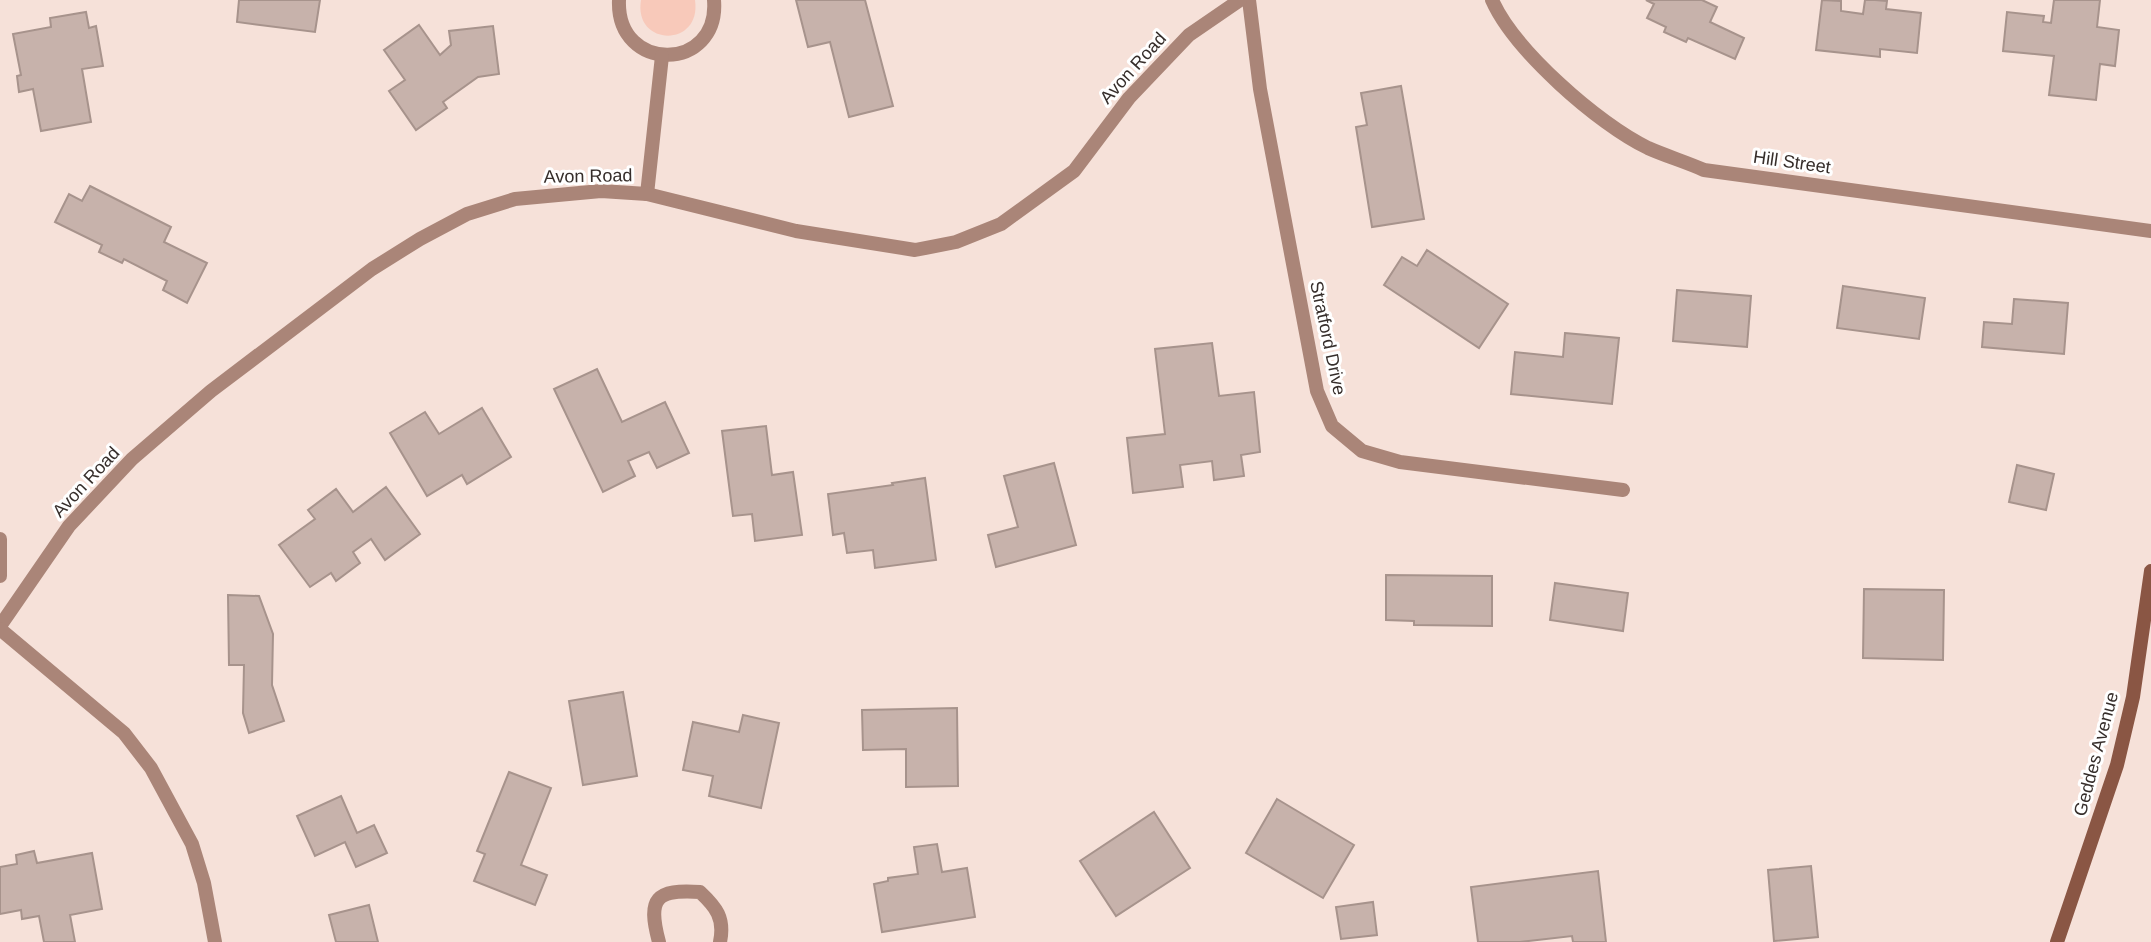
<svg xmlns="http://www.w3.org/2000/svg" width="2151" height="942" font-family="Helvetica,sans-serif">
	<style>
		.green { fill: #f8c9ba }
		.building { fill: #c7b2ab; stroke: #a7938c; stroke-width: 2 }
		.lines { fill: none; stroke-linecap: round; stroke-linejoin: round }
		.minor { stroke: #aa8578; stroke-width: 14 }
		.tertiary { stroke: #aa8578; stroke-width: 14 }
		.secondary { stroke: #8a5644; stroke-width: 14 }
		.labels { text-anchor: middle; stroke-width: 6; stroke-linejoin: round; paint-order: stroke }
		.street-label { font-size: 18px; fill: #362e2b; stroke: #fff }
	</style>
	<rect width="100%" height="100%" fill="#f6e1d9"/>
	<path class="green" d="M641,0H695C702,48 633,47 641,0Z"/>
	<g class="building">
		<polygon points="239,0 320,0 315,32 237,22"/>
		<polygon points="796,0 865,0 893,106 849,117 830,42 808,47"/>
		<polygon points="1646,0 1702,0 1717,7 1710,22 1744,38 1735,59 1688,38 1686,42 1664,32 1666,27 1647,18 1654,4"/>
		<polygon points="1822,0 1841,1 1841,11 1863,14 1865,0 1875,0 1887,1 1886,9 1921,13 1917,53 1880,49 1880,57 1816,50"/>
		<polygon points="2054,0 2100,0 2097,27 2119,30 2115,66 2100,64 2096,100 2049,95 2054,56 2003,51 2007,12 2044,16 2043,22 2051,23"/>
		<polygon points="86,12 89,28 96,26 103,66 82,69 91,122 41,131 33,89 19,92 17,76 21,75 13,34 51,27 50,18"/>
		<polygon points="419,25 440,55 451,45 449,31 493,26 499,74 478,77 443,102 447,108 416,130 389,91 405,80 384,50"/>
		<polygon points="1401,86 1424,219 1372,227 1356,127 1367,125 1361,93"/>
		<polygon points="90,186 171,227 164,242 207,263 187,303 163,290 167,281 124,259 122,263 99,252 102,245 55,222 69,194 82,201"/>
		<polygon points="1427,250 1508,304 1479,348 1384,285 1402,257 1417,266"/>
		<polygon points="1843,286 1925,298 1919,339 1837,328"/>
		<polygon points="1677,290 1751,296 1747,347 1673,341"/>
		<polygon points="2014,299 2068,303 2064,354 1982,347 1984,322 2012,324"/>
		<polygon points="1565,333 1619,338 1612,404 1511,394 1515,352 1563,357"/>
		<polygon points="1212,343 1219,396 1254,392 1260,452 1241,455 1244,476 1214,480 1212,461 1180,465 1183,487 1133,493 1127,438 1165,434 1155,349"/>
		<polygon points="597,369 622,422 665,402 689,453 657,468 649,452 628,461 635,476 603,492 554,389"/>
		<polygon points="482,408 511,457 467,484 462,475 427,496 390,433 425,412 439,434"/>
		<polygon points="766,426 772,475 793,472 802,535 755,541 752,514 733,516 722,431"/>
		<polygon points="1054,463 1076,545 996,567 988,535 1018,527 1004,476"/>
		<polygon points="2017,465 2054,474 2046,510 2009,502"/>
		<polygon points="925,478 936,560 875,568 873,550 847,553 844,533 833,535 828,494 893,485 892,483"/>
		<polygon points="386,487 420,534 385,560 371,539 353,552 360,563 336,581 331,573 310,587 279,545 315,519 308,510 336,489 353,512"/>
		<polygon points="1386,575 1492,576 1492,626 1414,625 1414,621 1386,620"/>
		<polygon points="1555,583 1628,593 1623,631 1550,620"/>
		<polygon points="1864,589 1944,590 1943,660 1863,658"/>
		<polygon points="228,595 259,596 273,634 272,685 284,721 249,733 243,713 244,665 229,665"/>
		<polygon points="623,692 637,776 583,785 569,701"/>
		<polygon points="957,708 958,786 906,787 906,749 863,750 862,710"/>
		<polygon points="743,715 779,723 761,808 709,796 713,776 683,770 693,722 739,732"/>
		<polygon points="509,772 551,788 521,865 547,875 535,905 474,881 485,854 477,851"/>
		<polygon points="341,796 357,833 374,825 387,853 356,867 345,842 315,856 297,816"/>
		<polygon points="1277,799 1354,845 1323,898 1246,853"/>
		<polygon points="1154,812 1190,868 1116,916 1080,861"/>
		<polygon points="937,844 942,872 967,868 975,917 882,932 874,884 888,881 888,878 918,874 914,847"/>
		<polygon points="34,851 37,863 92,853 102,909 70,915 75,942 44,942 39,916 22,919 21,910 0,914 0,867 17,864 16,855"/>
		<polygon points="1811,866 1818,937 1774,941 1768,870"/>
		<polygon points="1598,871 1606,942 1573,942 1572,936 1520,942 1478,942 1471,887"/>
		<polygon points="1373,902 1377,935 1341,939 1336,907"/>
		<polygon points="369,905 378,942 336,942 329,915"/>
	</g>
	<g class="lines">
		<g class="minor">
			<path d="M619,0C616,74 720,72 714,0"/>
			<polyline points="1249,0 1260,89 1317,391 1332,426 1362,451 1400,462 1623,490"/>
			<polyline points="647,194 662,56"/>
			<polyline points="0,539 0,576"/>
			<polyline points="0,626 69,526 132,459 211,391 372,269 420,239 467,214 515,199 601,191 647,194 796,231 915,250 956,242 1001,224 1074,171 1129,98 1189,35 1240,0"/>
			<polyline points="0,629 124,733 151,768 192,844 204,883 215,942"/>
			<path d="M659,942C647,898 656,889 700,892C716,907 725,918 720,942"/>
		</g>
		<path class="tertiary" d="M1492,0C1514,50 1598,124 1648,148C1666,156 1686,162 1704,170L2151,231"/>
		<polyline class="secondary" points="2057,942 2117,765 2133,697 2151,571"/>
	</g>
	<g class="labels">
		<g class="street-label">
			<text transform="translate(1133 68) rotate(-48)" y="6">Avon Road</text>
			<text transform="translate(1792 162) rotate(8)" y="6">Hill Street</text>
			<text transform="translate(588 176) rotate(-1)" y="6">Avon Road</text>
			<text transform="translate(1328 338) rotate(78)" y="6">Stratford Drive</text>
			<text transform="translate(86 482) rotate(-47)" y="6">Avon Road</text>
			<text transform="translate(2096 754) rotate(-75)" y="6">Geddes Avenue</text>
		</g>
	</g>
</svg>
